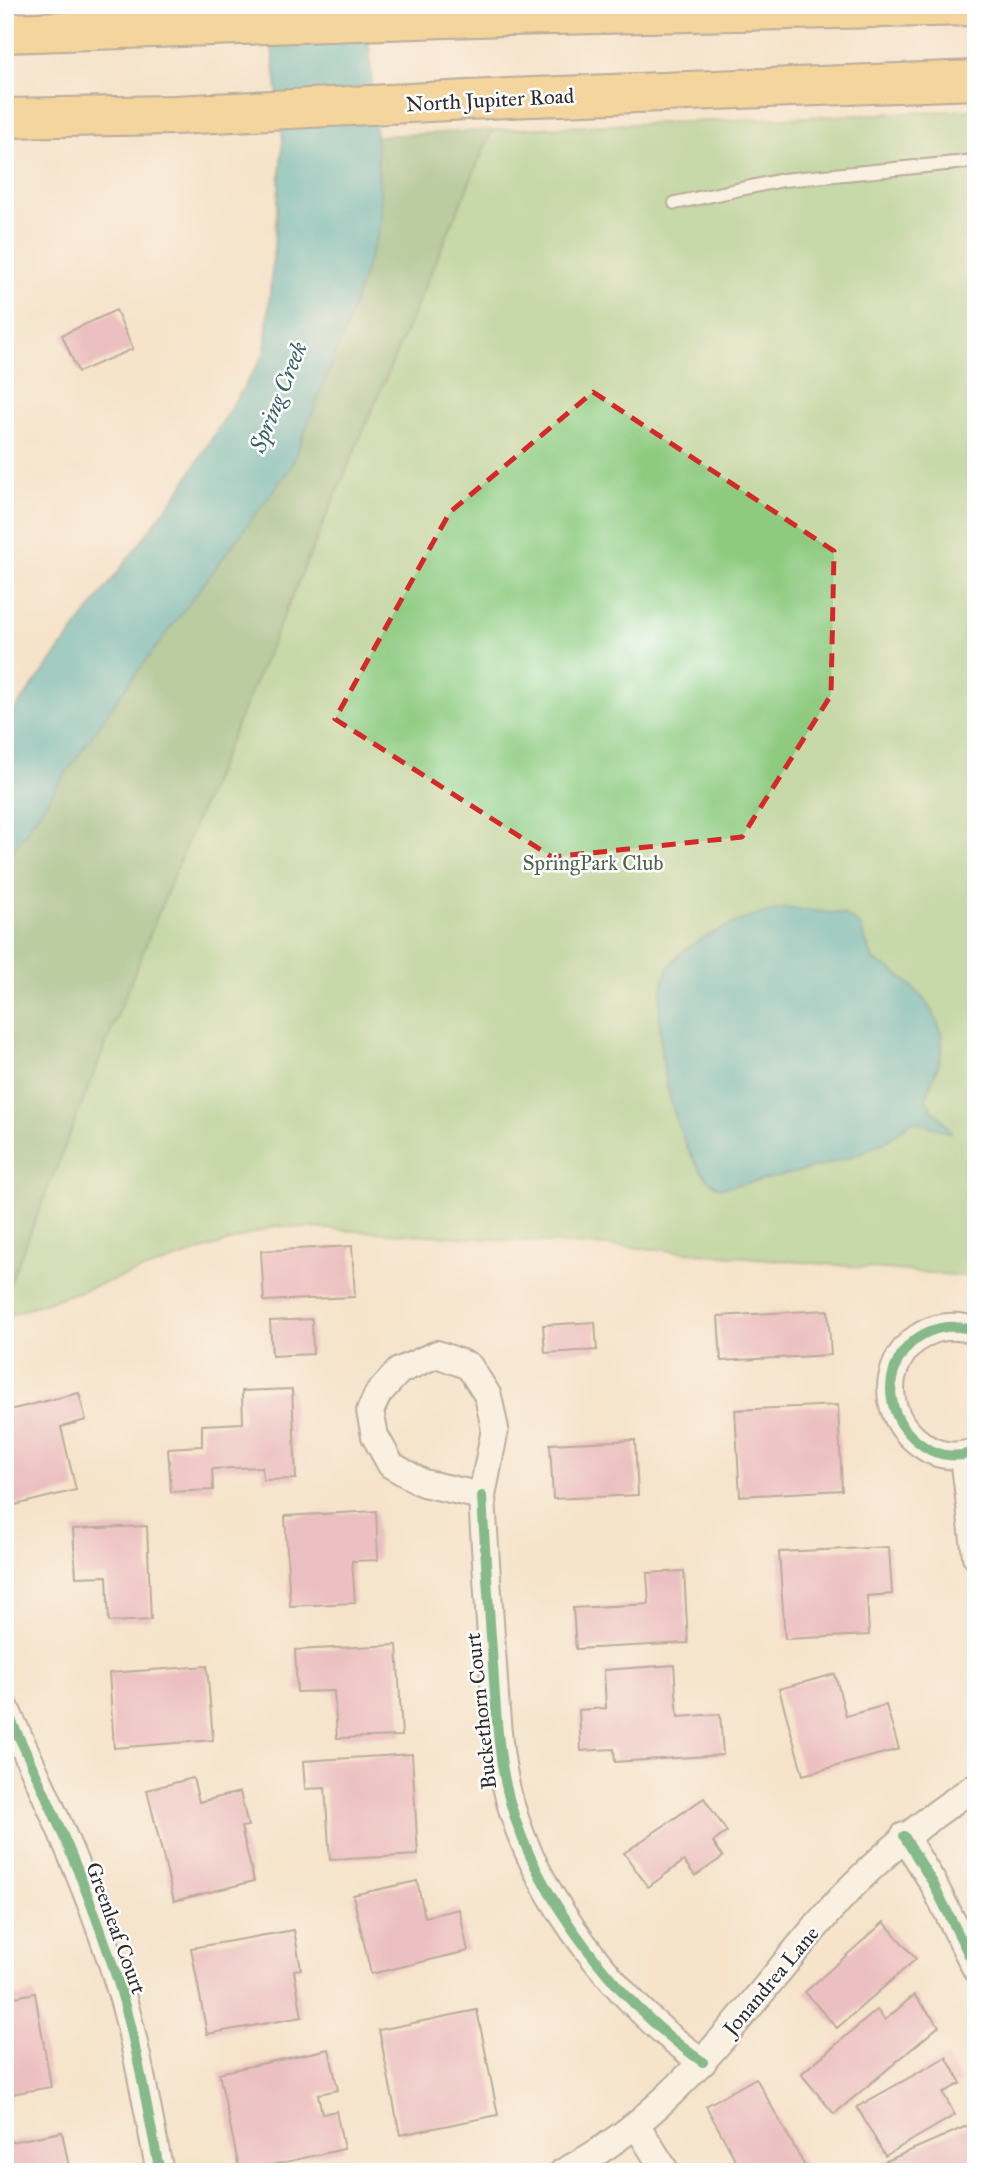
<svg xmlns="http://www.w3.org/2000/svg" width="981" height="2177" font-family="'IM FELL Great Primer',serif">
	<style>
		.green { fill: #8ecb80; stroke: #5c7b56; stroke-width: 2 }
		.forest { fill: #72af6e; stroke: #4e6d4c; stroke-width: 2 }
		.water { fill: #3daeb7; stroke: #346c71; stroke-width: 2 }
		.building { fill: #e196b8 }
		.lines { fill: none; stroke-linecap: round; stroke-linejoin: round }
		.lane-casing { stroke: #726b63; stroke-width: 16 }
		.street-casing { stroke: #726b63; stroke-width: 30 }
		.primary-casing { stroke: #726b63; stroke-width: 42 }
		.lane { stroke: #fff; stroke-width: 12 }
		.street { stroke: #fff; stroke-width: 26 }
		.primary { stroke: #f1c369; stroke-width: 38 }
		.cycleway-casing { stroke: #fff; stroke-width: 15 }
		.cycleway { stroke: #00873e; stroke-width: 10 }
		.marked { fill: none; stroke: #d62828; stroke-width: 5; stroke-dasharray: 14 9; stroke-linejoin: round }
		.labels { text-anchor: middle; stroke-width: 5; stroke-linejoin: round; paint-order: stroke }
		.street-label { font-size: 21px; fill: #2b2b2b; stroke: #fff }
		.park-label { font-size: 21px; fill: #4e6349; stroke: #fff }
		.water-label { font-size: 23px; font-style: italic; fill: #325f63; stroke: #fff }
	</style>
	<rect width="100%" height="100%" fill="#fff"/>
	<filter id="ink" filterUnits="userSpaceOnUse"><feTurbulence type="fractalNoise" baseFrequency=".0143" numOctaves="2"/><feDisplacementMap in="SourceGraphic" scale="14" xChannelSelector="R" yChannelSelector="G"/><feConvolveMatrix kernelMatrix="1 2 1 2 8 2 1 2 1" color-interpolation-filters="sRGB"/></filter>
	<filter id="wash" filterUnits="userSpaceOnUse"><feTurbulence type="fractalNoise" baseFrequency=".00686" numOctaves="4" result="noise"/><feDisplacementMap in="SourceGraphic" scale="28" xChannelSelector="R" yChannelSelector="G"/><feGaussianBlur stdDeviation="1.57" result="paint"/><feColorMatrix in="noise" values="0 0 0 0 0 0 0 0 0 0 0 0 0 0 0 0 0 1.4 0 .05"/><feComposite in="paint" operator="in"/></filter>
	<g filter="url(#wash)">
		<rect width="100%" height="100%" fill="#f5e3cb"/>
		<polygon class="green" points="976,110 976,1277 640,1248 275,1226 5,1316 5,1295 196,820 492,130"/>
		<polygon class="forest" points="492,130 196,820 5,1295 5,723 182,487 265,353 283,141"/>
		<g class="water">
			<polygon points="267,5 366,5 382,221 346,327 291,467 118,698 5,862 5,723 182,487 265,353 283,141"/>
			<path d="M790,908L843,914L860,925L873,960C904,973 945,1012 942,1048C941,1065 930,1083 926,1099C931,1114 946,1118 951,1133L913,1121C902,1127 894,1138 883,1143C831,1168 775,1178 719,1188C673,1162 644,1017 668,969C683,939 758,911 790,908Z"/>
		</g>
		<g id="blocks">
			<g class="building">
				<polygon points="116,310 133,349 78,372 62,335"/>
				<polygon points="352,1246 355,1297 264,1301 261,1251"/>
				<polygon points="828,1310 831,1355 721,1361 718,1316"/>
				<polygon points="312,1319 313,1354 272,1356 270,1321"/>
				<polygon points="595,1322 597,1350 545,1353 543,1325"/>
				<polygon points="292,1389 296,1479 263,1480 262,1467 212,1469 213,1490 171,1492 168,1448 202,1446 202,1425 243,1423 242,1391"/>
				<polygon points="79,1393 86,1420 61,1427 76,1490 11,1506 5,1482 5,1411"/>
				<polygon points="838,1405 842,1490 740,1496 735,1410"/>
				<polygon points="635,1440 638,1495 553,1499 550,1444"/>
				<polygon points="376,1511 378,1560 352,1561 355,1603 290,1606 285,1516"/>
				<polygon points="147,1526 151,1620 109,1622 107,1576 76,1577 73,1529"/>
				<polygon points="889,1547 892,1594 867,1596 869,1635 785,1639 779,1552"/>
				<polygon points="684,1571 688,1643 576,1649 573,1608 649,1604 647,1573"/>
				<polygon points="397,1645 402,1736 337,1738 334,1691 297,1692 295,1650"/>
				<polygon points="674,1665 678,1717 720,1714 723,1755 615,1762 614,1749 581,1751 579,1710 606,1708 604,1670"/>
				<polygon points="207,1666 213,1740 114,1748 109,1673"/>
				<polygon points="835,1674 846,1716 886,1705 899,1749 803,1775 779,1689"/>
				<polygon points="412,1754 418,1855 330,1860 325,1788 305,1789 303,1761"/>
				<polygon points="193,1778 199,1802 240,1792 248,1826 241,1827 254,1881 174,1901 147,1790"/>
				<polygon points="704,1798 727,1832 713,1842 723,1857 695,1876 684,1861 648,1887 624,1853"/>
				<polygon points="417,1881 425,1917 459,1909 468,1951 371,1974 353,1895"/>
				<polygon points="884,1922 916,1959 837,2028 805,1992"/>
				<polygon points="294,1930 301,1969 294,1970 302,2017 207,2034 191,1948"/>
				<polygon points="35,1993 51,2087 5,2095 5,1999"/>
				<polygon points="914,1995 939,2026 834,2114 801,2074 877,2010 885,2020"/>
				<polygon points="477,2010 498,2115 400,2135 379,2030"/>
				<polygon points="329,2049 338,2090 318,2094 322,2114 336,2111 344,2149 240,2172 219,2073"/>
				<polygon points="946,2057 961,2083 943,2093 955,2115 885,2156 857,2107"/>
				<polygon points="756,2078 808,2172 742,2172 706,2106"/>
				<polygon points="976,2122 976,2172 861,2172"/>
				<polygon points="62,2132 70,2172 5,2172 5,2143"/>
			</g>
		</g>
	</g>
	<g filter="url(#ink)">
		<use href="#blocks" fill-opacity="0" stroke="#726b63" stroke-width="2"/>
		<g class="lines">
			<g class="lane-casing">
				<polyline id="lane" points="675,203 783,180 976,161"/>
			</g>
			<g class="street-casing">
				<g id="street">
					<path d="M976,1331C904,1306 855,1401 925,1447C939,1457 960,1458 976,1451"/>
					<polygon points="437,1354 469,1366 488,1396 495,1429 482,1496 423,1483 391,1465 375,1436 370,1411 378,1394 399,1371"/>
					<polyline points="964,1456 976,1556"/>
					<path d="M482,1496C485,1552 489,1609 493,1665C496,1711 498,1758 510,1802C537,1899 621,2006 703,2062"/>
					<path d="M5,1707C49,1801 94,1899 123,1999C139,2055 148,2115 160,2172"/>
					<polyline points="904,1836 933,1883 976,1969"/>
					<polyline points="637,2126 666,2172"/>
					<path d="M563,2172C683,2111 753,1994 841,1898C882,1854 926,1819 976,1786"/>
				</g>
			</g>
			<g class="primary-casing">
				<g id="primary">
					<polyline points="5,33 506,16 976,6"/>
					<polyline points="5,118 174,115 508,98 976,80"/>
				</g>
			</g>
			<use href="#lane" class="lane"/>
			<use href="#street" class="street"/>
			<use href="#primary" class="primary"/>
			<g class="cycleway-casing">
				<g id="cycleway">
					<path d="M976,1331C904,1306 855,1401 925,1447C939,1457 960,1458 976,1451"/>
					<path d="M482,1496C485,1552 489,1609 493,1665C496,1711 498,1758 510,1802C537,1899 621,2006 703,2062"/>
					<path d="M5,1707C49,1801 94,1899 123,1999C139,2055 148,2115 160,2172"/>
					<polyline points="904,1836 933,1883 976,1969"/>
				</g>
			</g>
			<use href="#cycleway" class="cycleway"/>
		</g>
	</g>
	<path d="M0 0H981V2177H0ZM593,392L834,551L831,695L742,837L552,857L335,719L450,512Z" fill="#f5e3cb" fill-opacity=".55" fill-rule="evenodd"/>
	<path class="marked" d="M593,392L834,551L831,695L742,837L552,857L335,719L450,512Z"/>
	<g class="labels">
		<g class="street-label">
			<text transform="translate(490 100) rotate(-3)" y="7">North Jupiter Road</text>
			<text transform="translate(481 1711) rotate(-96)" y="7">Buckethorn Court</text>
			<text transform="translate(116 1928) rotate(70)" y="7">Greenleaf Court</text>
			<text transform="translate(771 1981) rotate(-50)" y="7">Jonandrea Lane</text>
		</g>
		<g class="park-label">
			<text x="593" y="870">SpringPark Club</text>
		</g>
		<g class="water-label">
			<text transform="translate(278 397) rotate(-68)" y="8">Spring Creek</text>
		</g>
	</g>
	<rect width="981" height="2177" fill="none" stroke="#fff" stroke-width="28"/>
</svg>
